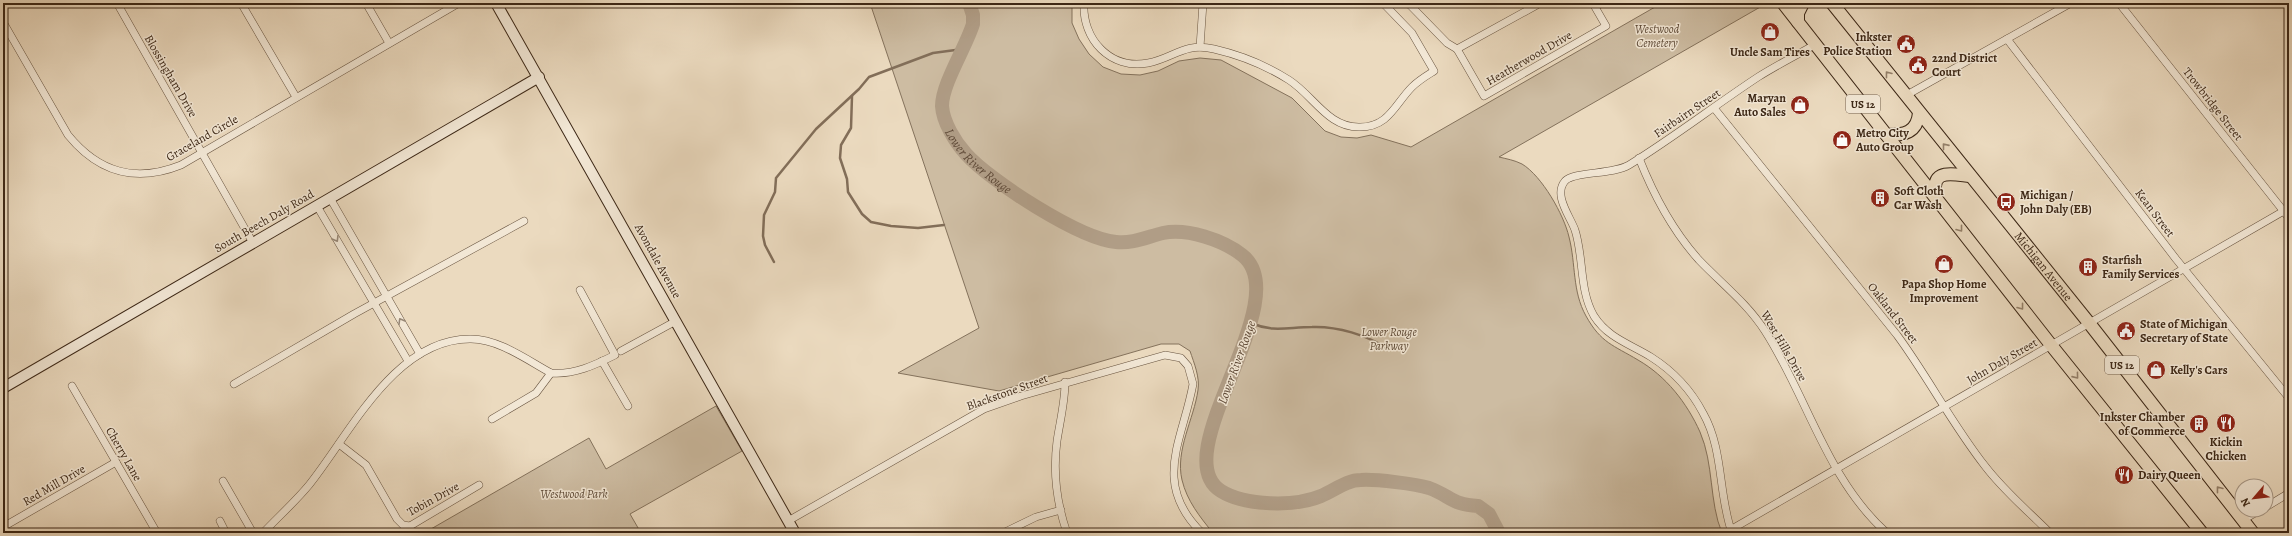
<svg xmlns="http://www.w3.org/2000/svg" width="2292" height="536" font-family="Alegreya,serif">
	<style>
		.green { fill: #cdbca2; stroke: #84725c }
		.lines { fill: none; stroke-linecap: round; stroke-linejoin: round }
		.stream { stroke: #826e59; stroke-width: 2.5 }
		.river { stroke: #b09d86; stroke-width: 14 }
		.street-casing { stroke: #685440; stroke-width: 8 }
		.secondary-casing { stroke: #3c2716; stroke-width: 12 }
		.primary-casing { stroke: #3c2716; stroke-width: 14 }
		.street { stroke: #f2e7d5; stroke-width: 7 }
		.secondary { stroke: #f2e7d5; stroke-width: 10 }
		.primary { stroke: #ebdabf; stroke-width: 12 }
		.oneway { stroke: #94806a }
		.oneway2 { stroke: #978776 }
		.labels { text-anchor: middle; stroke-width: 3; stroke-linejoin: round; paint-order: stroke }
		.shield { fill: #f2e7d5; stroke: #73614f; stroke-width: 1 }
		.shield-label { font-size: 11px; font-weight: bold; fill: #3c2716 }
		.park-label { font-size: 12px; font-style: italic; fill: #604c39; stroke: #f2e7d5 }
		.poi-label { font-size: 12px; font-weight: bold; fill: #3c2716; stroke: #f2e7d5; text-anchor: start }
		.street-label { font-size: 12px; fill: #3c2716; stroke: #f2e7d5 }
		.water-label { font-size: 13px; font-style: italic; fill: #5f4a38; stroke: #f2e7d5 }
	</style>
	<rect width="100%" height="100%" fill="#ebdabf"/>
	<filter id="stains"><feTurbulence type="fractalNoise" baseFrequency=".005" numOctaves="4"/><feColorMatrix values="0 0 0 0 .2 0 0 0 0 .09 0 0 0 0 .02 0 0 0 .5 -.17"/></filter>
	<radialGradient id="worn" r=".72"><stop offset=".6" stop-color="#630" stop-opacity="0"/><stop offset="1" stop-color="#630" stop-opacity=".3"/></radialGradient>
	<g class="green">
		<path d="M870,3H1072V23L1079,39L1089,54L1103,67L1121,74L1140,75L1158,71L1179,61L1200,58L1221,60L1292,98L1325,131L1341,137L1357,138L1371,135L1411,147L1662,3H1760L1762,6L1499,157C1507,159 1514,160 1522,164C1542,176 1564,215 1569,237C1576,264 1572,291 1586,316C1601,343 1613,345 1638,360C1666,376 1687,403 1700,432C1714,464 1709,502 1722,533H1213C1200,517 1187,501 1182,480C1175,450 1194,419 1198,390C1200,377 1194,363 1190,351L1179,344H1161L999,391L898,373L979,328Z"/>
		<polygon points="716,406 742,451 630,514 641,533 424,533 589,438 606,469"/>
	</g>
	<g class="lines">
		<g class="stream">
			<polyline points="852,96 851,128 841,145 840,158 847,179 848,192 862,214 871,222 891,226 918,228 944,225"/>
			<polyline points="774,262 765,245 763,236 764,215 775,192 776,178 816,129 859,89 869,77 933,53 963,49"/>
			<path d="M1251,323C1274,333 1288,327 1312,327C1337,326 1367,335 1388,349"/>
		</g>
		<path class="river" id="s1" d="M969,3L973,15V24C966,47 942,84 942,106C943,122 955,142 966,154C990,181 1080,239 1116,242C1132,244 1147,237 1163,233C1187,228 1223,240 1242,255C1299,299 1163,455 1221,491C1245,506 1295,507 1321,496C1334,491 1346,480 1361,480C1376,479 1416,484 1429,488C1451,496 1452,505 1478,506L1489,514L1499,533"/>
		<g class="street-casing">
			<g id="street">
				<polyline points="117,3 253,243"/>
				<polyline points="241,3 296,97"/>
				<polyline points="366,3 389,43"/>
				<path d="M1084,3C1082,39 1110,70 1148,63C1174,58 1184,42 1214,49C1240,55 1267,66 1289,80C1314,96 1328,128 1360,127C1389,127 1395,104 1412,87C1419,80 1426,76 1434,71L1412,33L1383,3"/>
				<polyline points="1408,3 1447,43 1457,49 1537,5 1536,3"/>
				<polyline points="2119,3 2289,218"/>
				<path d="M3,22L68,135C99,173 136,183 181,165L459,3"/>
				<polyline points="2007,39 2176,259 2289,398"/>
				<polyline points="1200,47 1203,3"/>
				<polyline points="1457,49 1484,96 1606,26 1595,7 1602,3"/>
				<polyline points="1905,96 2071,3"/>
				<path d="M1714,108L1897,335C1928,377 1952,424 1985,466C2004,491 2028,511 2050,533"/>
				<path d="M1639,158C1654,196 1672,230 1699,260C1722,284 1747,303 1765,331C1807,396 1827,480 1887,533"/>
				<polyline points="330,198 420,354"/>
				<polyline points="317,206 408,361"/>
				<polyline points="621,351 676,321"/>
				<polyline points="602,361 628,406"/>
				<path d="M1065,382C1065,402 1060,421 1057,441C1053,471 1057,504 1067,533"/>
				<polyline points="234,384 354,314 524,221"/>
				<polyline points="72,386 157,533"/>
				<polyline points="492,419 536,393 551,373"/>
				<polyline points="339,444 366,465 397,519 403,525 410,526 479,485"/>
				<polyline points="223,481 253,533"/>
				<polyline points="2266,507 2289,493"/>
				<polyline points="2243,520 2260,510"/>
				<polyline points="220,521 226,533"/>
				<path d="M788,521L984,409L1021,396L1165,355L1181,358L1188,366L1193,384C1183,440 1151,483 1202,533"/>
				<polyline points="3,527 116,462"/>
				<path d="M263,533C278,517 295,502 309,485C350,434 395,338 471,339C499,339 527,360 551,373C574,375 595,365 615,355L580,290"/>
				<polyline points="1003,533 1036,517 1061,510"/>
				<polyline points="1725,533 2289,208"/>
				<path d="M1732,533C1718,494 1724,450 1703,413C1691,390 1673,371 1651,357C1630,344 1608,338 1594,316C1579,290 1584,258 1575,230C1570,216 1553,195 1565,181C1574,171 1612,175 1629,165C1673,138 1714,106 1758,77C1777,65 1797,55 1816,44"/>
			</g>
		</g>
		<g class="secondary-casing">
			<g id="secondary">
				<polyline points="496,3 795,533"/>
				<polyline points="3,388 539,77"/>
			</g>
		</g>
		<g class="primary-casing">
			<g id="primary">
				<polyline points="1783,3 2051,345 2202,533"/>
				<path id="s2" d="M1832,3L2089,323L2253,533"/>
				<polyline points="1798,22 1798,13 1803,3"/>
				<path d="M1887,135C1904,135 1917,133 1919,113"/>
				<path d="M1936,198C1930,168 1950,174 1970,176"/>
			</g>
		</g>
		<use href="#street" class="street"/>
		<use href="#secondary" class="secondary"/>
		<use href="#primary" class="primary"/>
	</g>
	<defs><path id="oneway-chevron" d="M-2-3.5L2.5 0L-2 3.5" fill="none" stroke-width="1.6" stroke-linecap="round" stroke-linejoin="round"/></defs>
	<g class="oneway">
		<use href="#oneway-chevron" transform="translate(1888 74) rotate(-128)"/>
		<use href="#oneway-chevron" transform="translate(1945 146) rotate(-129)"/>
		<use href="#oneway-chevron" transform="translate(1960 229) rotate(52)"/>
		<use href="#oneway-chevron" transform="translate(2021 307) rotate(52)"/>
		<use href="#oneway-chevron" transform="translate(2076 376) rotate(51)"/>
		<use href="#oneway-chevron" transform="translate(2219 489) rotate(-128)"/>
	</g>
	<g class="oneway2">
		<use href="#oneway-chevron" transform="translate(336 239) rotate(59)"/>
		<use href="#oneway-chevron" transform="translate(401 321) rotate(-120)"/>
	</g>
	<defs>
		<g id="shop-disc" transform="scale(1)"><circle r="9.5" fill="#8f2418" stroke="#f2e7d5"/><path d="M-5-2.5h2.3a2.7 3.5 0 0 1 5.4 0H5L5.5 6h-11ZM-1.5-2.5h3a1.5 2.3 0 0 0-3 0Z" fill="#fff"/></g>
		<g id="civic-disc" transform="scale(1)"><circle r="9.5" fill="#8f2418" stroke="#f2e7d5"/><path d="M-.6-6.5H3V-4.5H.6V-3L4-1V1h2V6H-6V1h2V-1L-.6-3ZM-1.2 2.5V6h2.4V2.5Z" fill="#fff"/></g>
		<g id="building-disc" transform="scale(1)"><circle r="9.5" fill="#8f2418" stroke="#f2e7d5"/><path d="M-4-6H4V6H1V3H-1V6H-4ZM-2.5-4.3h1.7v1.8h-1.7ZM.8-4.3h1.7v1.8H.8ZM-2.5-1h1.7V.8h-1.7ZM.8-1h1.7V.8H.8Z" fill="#fff"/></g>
		<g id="bus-disc" transform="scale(1)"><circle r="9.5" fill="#8f2418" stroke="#f2e7d5"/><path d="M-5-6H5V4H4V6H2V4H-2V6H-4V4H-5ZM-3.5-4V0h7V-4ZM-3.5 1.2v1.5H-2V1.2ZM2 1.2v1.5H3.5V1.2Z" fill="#fff"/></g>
		<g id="restaurant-disc" transform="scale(1)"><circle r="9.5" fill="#8f2418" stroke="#f2e7d5"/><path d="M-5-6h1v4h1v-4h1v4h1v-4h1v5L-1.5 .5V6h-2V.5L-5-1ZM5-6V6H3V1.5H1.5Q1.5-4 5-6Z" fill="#fff"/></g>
	</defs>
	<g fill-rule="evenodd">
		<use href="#shop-disc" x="1770" y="32"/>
		<use href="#civic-disc" x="1906" y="44"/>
		<use href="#civic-disc" x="1918" y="65"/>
		<use href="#shop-disc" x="1800" y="105"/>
		<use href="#shop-disc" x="1842" y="140"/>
		<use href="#building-disc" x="1880" y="198"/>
		<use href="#bus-disc" x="2006" y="202"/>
		<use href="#shop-disc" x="1944" y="264"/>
		<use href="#building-disc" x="2088" y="267"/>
		<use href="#civic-disc" x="2126" y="331"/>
		<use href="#shop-disc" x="2156" y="370"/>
		<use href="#restaurant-disc" x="2226" y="423"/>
		<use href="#building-disc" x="2199" y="424"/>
		<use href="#restaurant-disc" x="2124" y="475"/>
	</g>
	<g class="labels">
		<g class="shield">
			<rect x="1846" y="95" width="34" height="18" rx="3"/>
			<rect x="2105" y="356" width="34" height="18" rx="3"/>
		</g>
		<g class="shield-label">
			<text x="1863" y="108">US 12</text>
			<text x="2122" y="369">US 12</text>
		</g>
		<g class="park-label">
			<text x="1657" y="33">Westwood<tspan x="1657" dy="14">Cemetery</tspan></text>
			<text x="1389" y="336">Lower Rouge<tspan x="1389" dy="14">Parkway</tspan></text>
			<text x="574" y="498">Westwood Park</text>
		</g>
		<g class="poi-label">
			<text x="1892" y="41" text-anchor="end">Inkster<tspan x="1892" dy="14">Police Station</tspan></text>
			<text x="1770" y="56" text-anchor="middle">Uncle Sam Tires</text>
			<text x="1932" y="62">22nd District<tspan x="1932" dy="14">Court</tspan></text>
			<text x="1786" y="102" text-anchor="end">Maryan<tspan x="1786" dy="14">Auto Sales</tspan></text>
			<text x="1856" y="137">Metro City<tspan x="1856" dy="14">Auto Group</tspan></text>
			<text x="1894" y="195">Soft Cloth<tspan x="1894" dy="14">Car Wash</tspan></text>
			<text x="2020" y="199">Michigan /<tspan x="2020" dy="14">John Daly (EB)</tspan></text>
			<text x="2102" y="264">Starfish<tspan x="2102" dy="14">Family Services</tspan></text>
			<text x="1944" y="288" text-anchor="middle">Papa Shop Home<tspan x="1944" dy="14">Improvement</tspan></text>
			<text x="2140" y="328">State of Michigan<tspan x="2140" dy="14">Secretary of State</tspan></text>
			<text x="2170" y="374">Kelly's Cars</text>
			<text x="2185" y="421" text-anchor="end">Inkster Chamber<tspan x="2185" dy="14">of Commerce</tspan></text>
			<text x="2226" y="446" text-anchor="middle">Kickin<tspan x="2226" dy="14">Chicken</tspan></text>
			<text x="2138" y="479">Dairy Queen</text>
		</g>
		<g class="street-label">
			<text transform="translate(1529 58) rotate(-30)" y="4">Heatherwood Drive</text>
			<text transform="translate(171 76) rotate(60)" y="4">Blossingham Drive</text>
			<text transform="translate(2213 104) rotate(52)" y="4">Trowbridge Street</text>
			<text transform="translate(1687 113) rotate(-34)" y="4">Fairbairn Street</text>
			<text transform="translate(202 138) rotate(-30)" y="4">Graceland Circle</text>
			<text transform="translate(2155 213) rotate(53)" y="4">Kean Street</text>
			<text transform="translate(264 221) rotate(-30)" y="4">South Beech Daly Road</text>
			<text transform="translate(658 261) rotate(61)" y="4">Avondale Avenue</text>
			<text dy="4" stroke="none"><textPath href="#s2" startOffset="338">Michigan Avenue</textPath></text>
			<text transform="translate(1893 313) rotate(52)" y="4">Oakland Street</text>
			<text transform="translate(1784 346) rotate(60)" y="4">West Hills Drive</text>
			<text transform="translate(2002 361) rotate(-30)" y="4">John Daly Street</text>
			<text transform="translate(1007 392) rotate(-20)" y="4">Blackstone Street</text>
			<text transform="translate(124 454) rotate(60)" y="4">Cherry Lane</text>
			<text transform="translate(54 485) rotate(-30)" y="4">Red Mill Drive</text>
			<text transform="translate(433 499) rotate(-29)" y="4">Tobin Drive</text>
		</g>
		<g class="water-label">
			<text dy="5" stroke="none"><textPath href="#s1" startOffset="178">Lower River Rouge</textPath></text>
			<text transform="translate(1236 362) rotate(-70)" y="5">Lower River Rouge</text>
		</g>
	</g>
	<rect width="2292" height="536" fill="none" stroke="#ebdabf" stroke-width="16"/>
	<rect x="4" y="4" width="2284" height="528" fill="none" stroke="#3c2716" stroke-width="2"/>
	<rect x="8" y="8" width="2276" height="520" fill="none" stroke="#3c2716"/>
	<g transform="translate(2254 498) rotate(242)"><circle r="19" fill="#f2e7d5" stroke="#a99a89"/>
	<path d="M0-3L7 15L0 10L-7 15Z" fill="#8f2418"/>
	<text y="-6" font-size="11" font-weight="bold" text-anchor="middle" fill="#3c2716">N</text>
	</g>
	<rect width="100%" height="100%" filter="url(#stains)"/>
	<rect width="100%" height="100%" fill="url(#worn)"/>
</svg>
